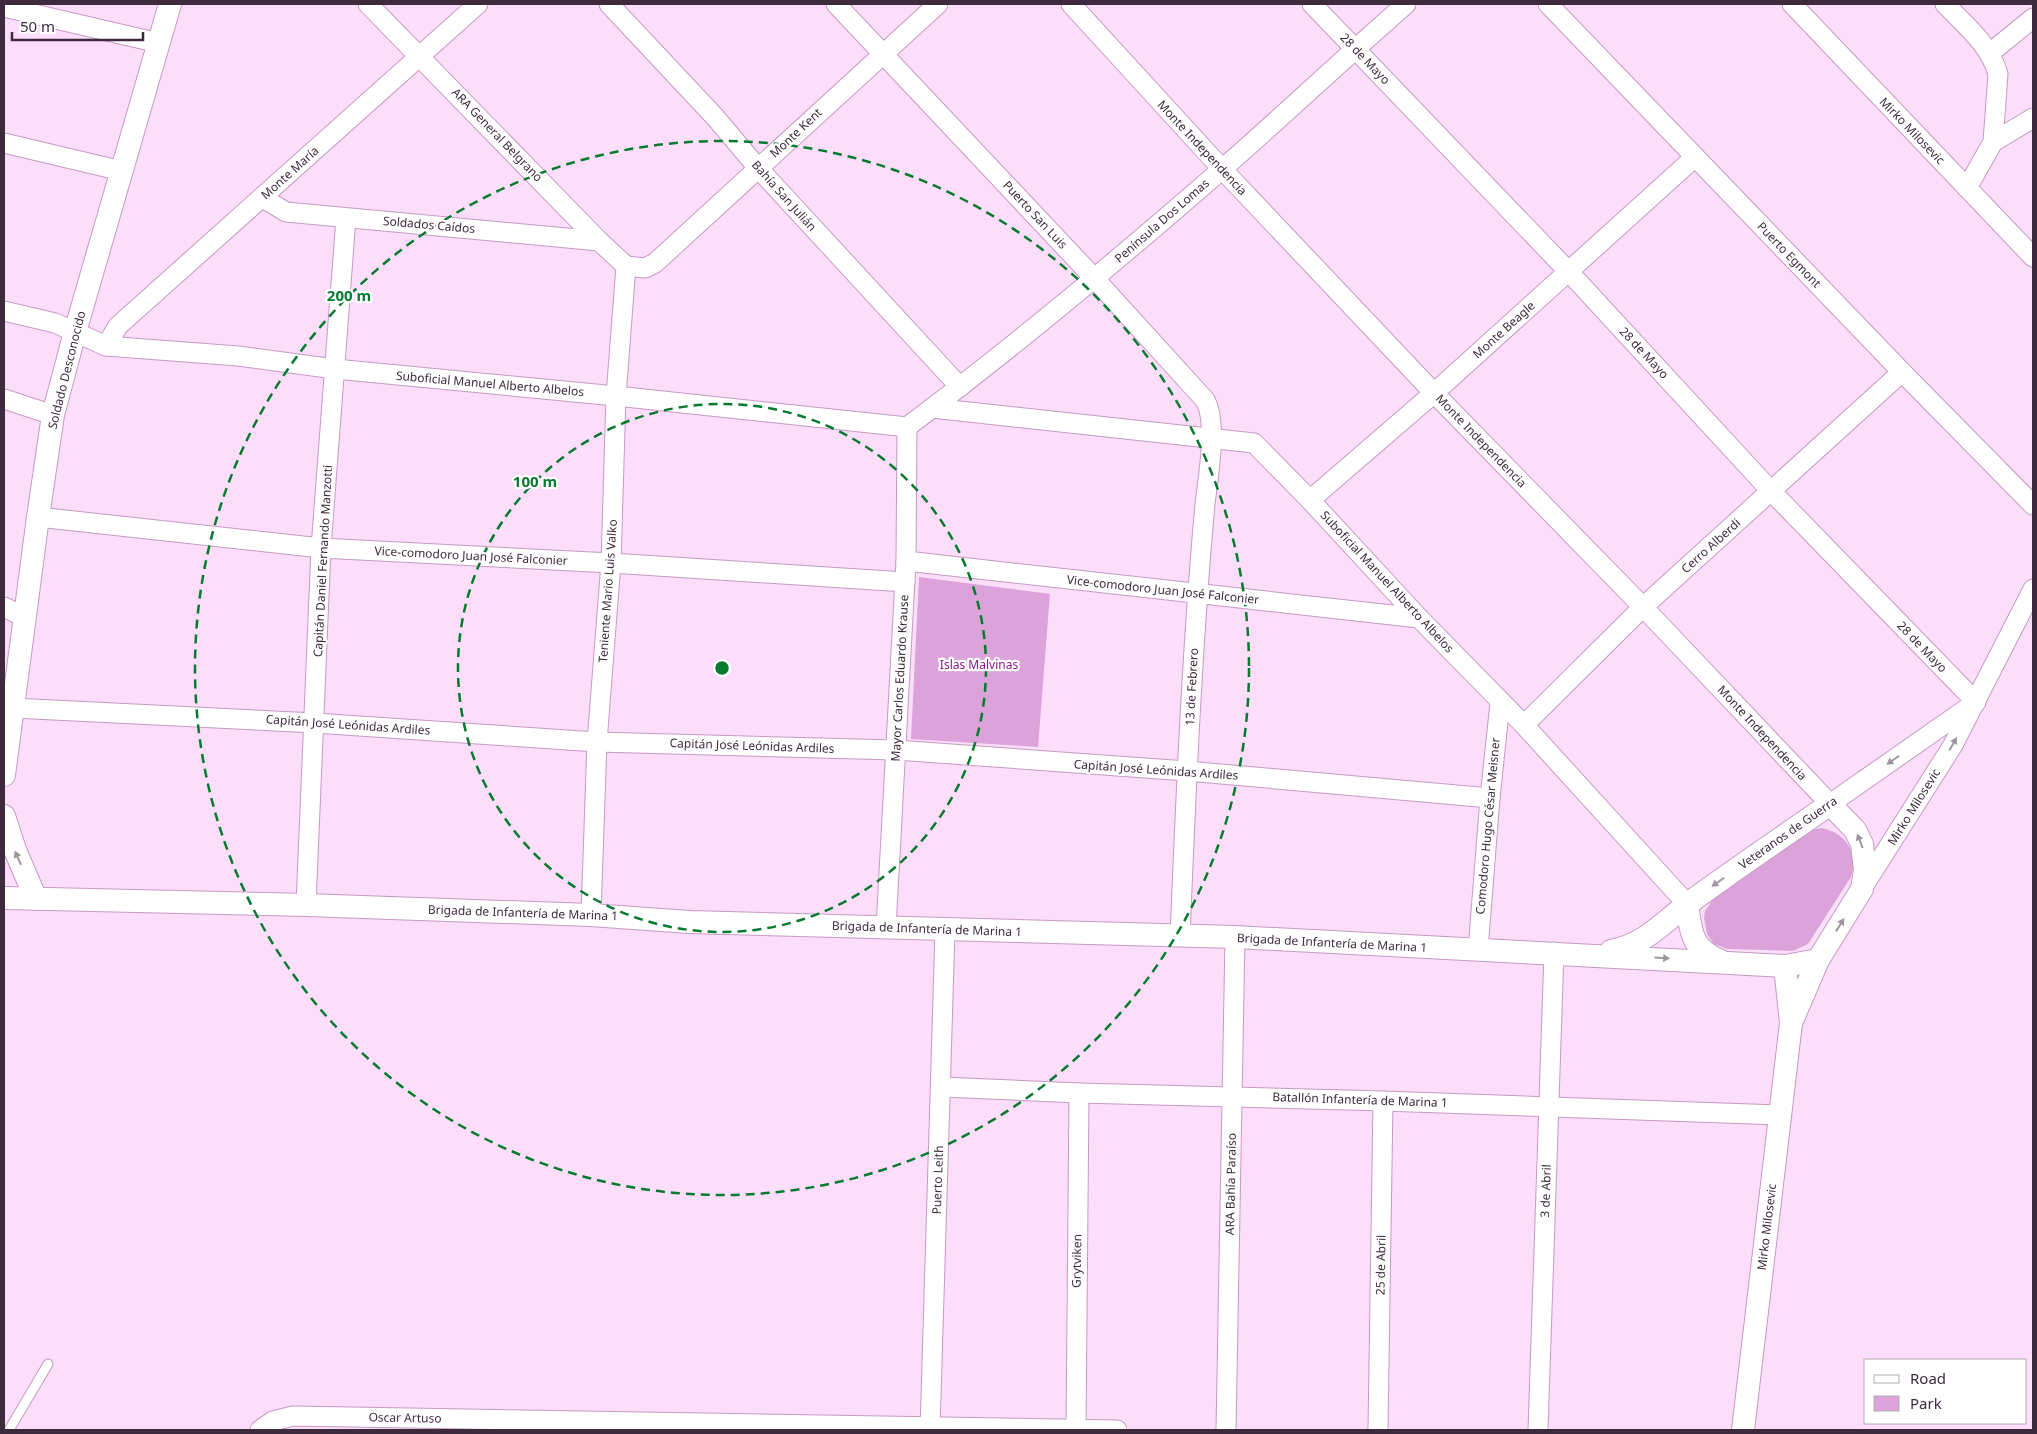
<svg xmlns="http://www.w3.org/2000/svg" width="2037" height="1434" font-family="'Noto Sans',sans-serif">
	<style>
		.green { fill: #dba3d9 }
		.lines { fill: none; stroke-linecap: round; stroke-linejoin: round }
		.service-casing { stroke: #c799c5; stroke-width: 11 }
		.minor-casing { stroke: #c799c5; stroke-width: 21 }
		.tertiary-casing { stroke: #c799c5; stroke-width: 24 }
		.service { stroke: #fff; stroke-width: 9 }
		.minor { stroke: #fff; stroke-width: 19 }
		.tertiary { stroke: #fff; stroke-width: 22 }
		.oneway { fill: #9e959e }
		.ring { fill: none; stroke: #077a2f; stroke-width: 2.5; stroke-dasharray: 9 6 }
		.labels { text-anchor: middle; stroke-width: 4.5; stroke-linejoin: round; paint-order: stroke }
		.street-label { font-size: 12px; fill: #3d2b3d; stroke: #fff }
		.park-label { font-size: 12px; fill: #8b198c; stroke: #fff }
		.centre { fill: #077a2f; stroke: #fff; stroke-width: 2.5 }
		.ring-label { font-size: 15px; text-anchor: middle; font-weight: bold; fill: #077a2f; stroke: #fff; stroke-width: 4.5; stroke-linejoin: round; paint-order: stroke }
	</style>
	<rect width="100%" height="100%" fill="#fcdefa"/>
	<g class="green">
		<polygon points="919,577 1050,594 1038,747 911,739"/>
		<path d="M1821,828C1845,832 1859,852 1851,877L1808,944L1793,951L1727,949L1714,944L1707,934L1704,918L1705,911L1714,898L1811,830Z"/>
	</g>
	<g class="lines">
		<g class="service-casing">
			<polyline id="service" points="9,1430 48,1364"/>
		</g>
		<g class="minor-casing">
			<g id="minor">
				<polyline points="368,4 599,241 626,266"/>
				<polyline points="609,4 715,117 758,168 960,387"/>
				<path d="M836,4L1095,279L1205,400C1218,422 1208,478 1205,504C1192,648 1186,792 1180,936"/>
				<polyline points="1071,4 1222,169 1434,393 1643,607 1830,804 1976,702"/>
				<polyline points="1312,4 1569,272 1771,491 1976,702"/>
				<polyline points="1548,4 1902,372 2033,505"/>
				<polyline points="1792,4 2033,257"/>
				<path d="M1945,4C1965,25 1990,45 1998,74L1993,142L1967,188"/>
				<polyline points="4,7 159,43"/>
				<polyline points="1990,53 2033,18"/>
				<polyline points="1993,142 2033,118"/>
				<polyline points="4,143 122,171"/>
				<polyline points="263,198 286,212 599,241"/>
				<polyline points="626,266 645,268 655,263 938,4"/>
				<polyline points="4,311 55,323 106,346 238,356 335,369 616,396 907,427"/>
				<polyline points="106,346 118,326 478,4"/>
				<polyline points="4,399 53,415"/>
				<polyline points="932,408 1254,443 1310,500 1419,618 1524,725 1687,904"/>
				<path d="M907,427C1015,346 1118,260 1220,171C1283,116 1343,59 1406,4"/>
				<polyline points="1310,500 1434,393 1695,157"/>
				<polyline points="38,517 321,548 611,563 905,582"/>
				<polyline points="906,561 1419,618"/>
				<polyline points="4,607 26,618"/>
				<polyline points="13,708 315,723 597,742 896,750 1187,771 1490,798"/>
				<polyline points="1524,725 1643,607 1902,372"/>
				<polyline points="1863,887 1953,745 2033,589"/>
				<polyline points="306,905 321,548 346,218"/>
				<polyline points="591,915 597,742 611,563 616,396 626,266"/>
				<polyline points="886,928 906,561 907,427"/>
				<polyline points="1478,950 1490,798 1500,703"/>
				<polyline points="941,1087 1079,1093 1383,1101 1780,1115"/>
				<polyline points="260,1430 273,1421 293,1416 1117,1430"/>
				<polyline points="930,1430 945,930"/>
				<polyline points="1076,1430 1079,1093"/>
				<polyline points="1226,1430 1235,937"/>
				<polyline points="1378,1430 1383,1101"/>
				<polyline points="1538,1430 1554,952"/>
			</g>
		</g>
		<g class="tertiary-casing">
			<g id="tertiary">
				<polyline points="4,775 38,517 53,415 75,332 170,4"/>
				<polyline points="4,816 15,850 36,899"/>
				<polyline points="4,898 306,905 591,915 689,922 1235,937 1785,966 1818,960"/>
				<path d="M1687,904C1691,932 1691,949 1721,961"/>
				<path d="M1611,951C1646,944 1662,923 1689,903C1735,869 1783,837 1830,804L1855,830L1862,844L1865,870L1862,889L1818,960L1791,1023"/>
				<polyline points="1743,1430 1791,1023 1785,966"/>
			</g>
		</g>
		<use href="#service" class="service"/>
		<use href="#minor" class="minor"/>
		<use href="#tertiary" class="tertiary"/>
	</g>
	<defs><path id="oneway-solid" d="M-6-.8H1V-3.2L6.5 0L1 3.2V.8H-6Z" transform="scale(1.25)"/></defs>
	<g class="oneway">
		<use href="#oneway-solid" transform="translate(1953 744) rotate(-60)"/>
		<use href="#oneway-solid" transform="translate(1893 760) rotate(145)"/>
		<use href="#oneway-solid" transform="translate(1860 841) rotate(-111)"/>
		<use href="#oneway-solid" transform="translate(18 858) rotate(-114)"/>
		<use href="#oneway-solid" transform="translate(1718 882) rotate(145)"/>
		<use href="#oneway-solid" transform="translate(1840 925) rotate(-58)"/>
		<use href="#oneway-solid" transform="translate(1662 958) rotate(3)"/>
	</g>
	<g class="ring">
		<circle cx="722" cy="668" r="264"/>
		<circle cx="722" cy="668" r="527"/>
	</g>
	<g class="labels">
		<g class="street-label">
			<text transform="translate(1365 59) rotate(46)" y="4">28 de Mayo</text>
			<text transform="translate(1912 131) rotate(46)" y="4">Mirko Milosevic</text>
			<text transform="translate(796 133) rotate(-43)" y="4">Monte Kent</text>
			<text transform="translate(497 135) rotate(46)" y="4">ARA General Belgrano</text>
			<text transform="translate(1202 148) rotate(47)" y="4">Monte Independencia</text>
			<text transform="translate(290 173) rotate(-42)" y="4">Monte María</text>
			<text transform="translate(784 196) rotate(48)" y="4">Bahía San Julián</text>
			<text transform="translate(1035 215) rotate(47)" y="4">Puerto San Luis</text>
			<text transform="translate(1162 221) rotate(-41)" y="4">Península Dos Lomas</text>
			<text transform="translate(429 225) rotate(5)" y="4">Soldados Caídos</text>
			<text transform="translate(1789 255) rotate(46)" y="4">Puerto Egmont</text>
			<text transform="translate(1504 330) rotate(-42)" y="4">Monte Beagle</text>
			<text transform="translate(1644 353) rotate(47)" y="4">28 de Mayo</text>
			<text transform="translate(67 370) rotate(-76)" y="4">Soldado Desconocido</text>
			<text transform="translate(490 384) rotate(5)" y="4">Suboficial Manuel Alberto Albelos</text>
			<text transform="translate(1481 441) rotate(46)" y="4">Monte Independencia</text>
			<text transform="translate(1711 546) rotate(-42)" y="4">Cerro Alberdi</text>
			<text transform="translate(471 556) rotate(3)" y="4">Vice-comodoro Juan José Falconier</text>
			<text transform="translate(323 561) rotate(-87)" y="4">Capitán Daniel Fernando Manzotti</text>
			<text transform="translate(1387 582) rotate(47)" y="4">Suboficial Manuel Alberto Albelos</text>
			<text transform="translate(1163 590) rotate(6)" y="4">Vice-comodoro Juan José Falconier</text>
			<text transform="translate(608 591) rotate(-86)" y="4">Teniente Mario Luis Valko</text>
			<text transform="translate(1922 647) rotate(46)" y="4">28 de Mayo</text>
			<text transform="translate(900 678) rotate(-87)" y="4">Mayor Carlos Eduardo Krause</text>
			<text transform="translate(1192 687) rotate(-87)" y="4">13 de Febrero</text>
			<text transform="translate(348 725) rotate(4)" y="4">Capitán José Leónidas Ardiles</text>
			<text transform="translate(1762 733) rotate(47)" y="4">Monte Independencia</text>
			<text transform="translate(752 746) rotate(2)" y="4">Capitán José Leónidas Ardiles</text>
			<text transform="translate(1156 770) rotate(4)" y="4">Capitán José Leónidas Ardiles</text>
			<text transform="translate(1914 807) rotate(-58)" y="4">Mirko Milosevic</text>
			<text transform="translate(1488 826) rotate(-85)" y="4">Comodoro Hugo César Meisner</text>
			<text transform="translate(1788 833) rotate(-35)" y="4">Veteranos de Guerra</text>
			<text transform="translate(523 913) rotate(2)" y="4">Brigada de Infantería de Marina 1</text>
			<text transform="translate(927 929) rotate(2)" y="4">Brigada de Infantería de Marina 1</text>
			<text transform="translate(1332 943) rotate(3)" y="4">Brigada de Infantería de Marina 1</text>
			<text transform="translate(1360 1100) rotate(2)" y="4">Batallón Infantería de Marina 1</text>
			<text transform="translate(938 1180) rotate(-88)" y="4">Puerto Leith</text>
			<text transform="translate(1231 1184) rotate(-89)" y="4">ARA Bahía Paraíso</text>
			<text transform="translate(1546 1191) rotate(-88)" y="4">3 de Abril</text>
			<text transform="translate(1767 1227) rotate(-83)" y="4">Mirko Milosevic</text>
			<text transform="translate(1077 1261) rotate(-89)" y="4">Grytviken</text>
			<text transform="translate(1381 1265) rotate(-89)" y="4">25 de Abril</text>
			<text transform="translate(405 1418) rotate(1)" y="4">Oscar Artuso</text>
		</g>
		<g class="park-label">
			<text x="979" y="669">Islas Malvinas</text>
		</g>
	</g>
	<circle cx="722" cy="668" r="8" class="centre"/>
	<g class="ring-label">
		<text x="349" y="301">200 m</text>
		<text x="535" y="487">100 m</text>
	</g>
	<rect width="2037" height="1434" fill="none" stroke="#3d2b3d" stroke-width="10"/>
	<rect x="1864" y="1359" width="162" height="65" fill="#ffffff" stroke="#b1aab1"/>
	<rect x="1874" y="1375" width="25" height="8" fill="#ffffff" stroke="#b1aab1"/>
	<text x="1910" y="1384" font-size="15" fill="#3d2b3d">Road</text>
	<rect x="1874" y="1396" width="25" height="15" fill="#dba3d9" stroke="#b1aab1"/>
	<text x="1910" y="1409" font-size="15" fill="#3d2b3d">Park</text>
	<path d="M12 32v8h131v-8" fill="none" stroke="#3d2b3d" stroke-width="2.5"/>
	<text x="20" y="32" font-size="15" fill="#3d2b3d" stroke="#ffffff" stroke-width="4" paint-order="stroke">50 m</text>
</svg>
